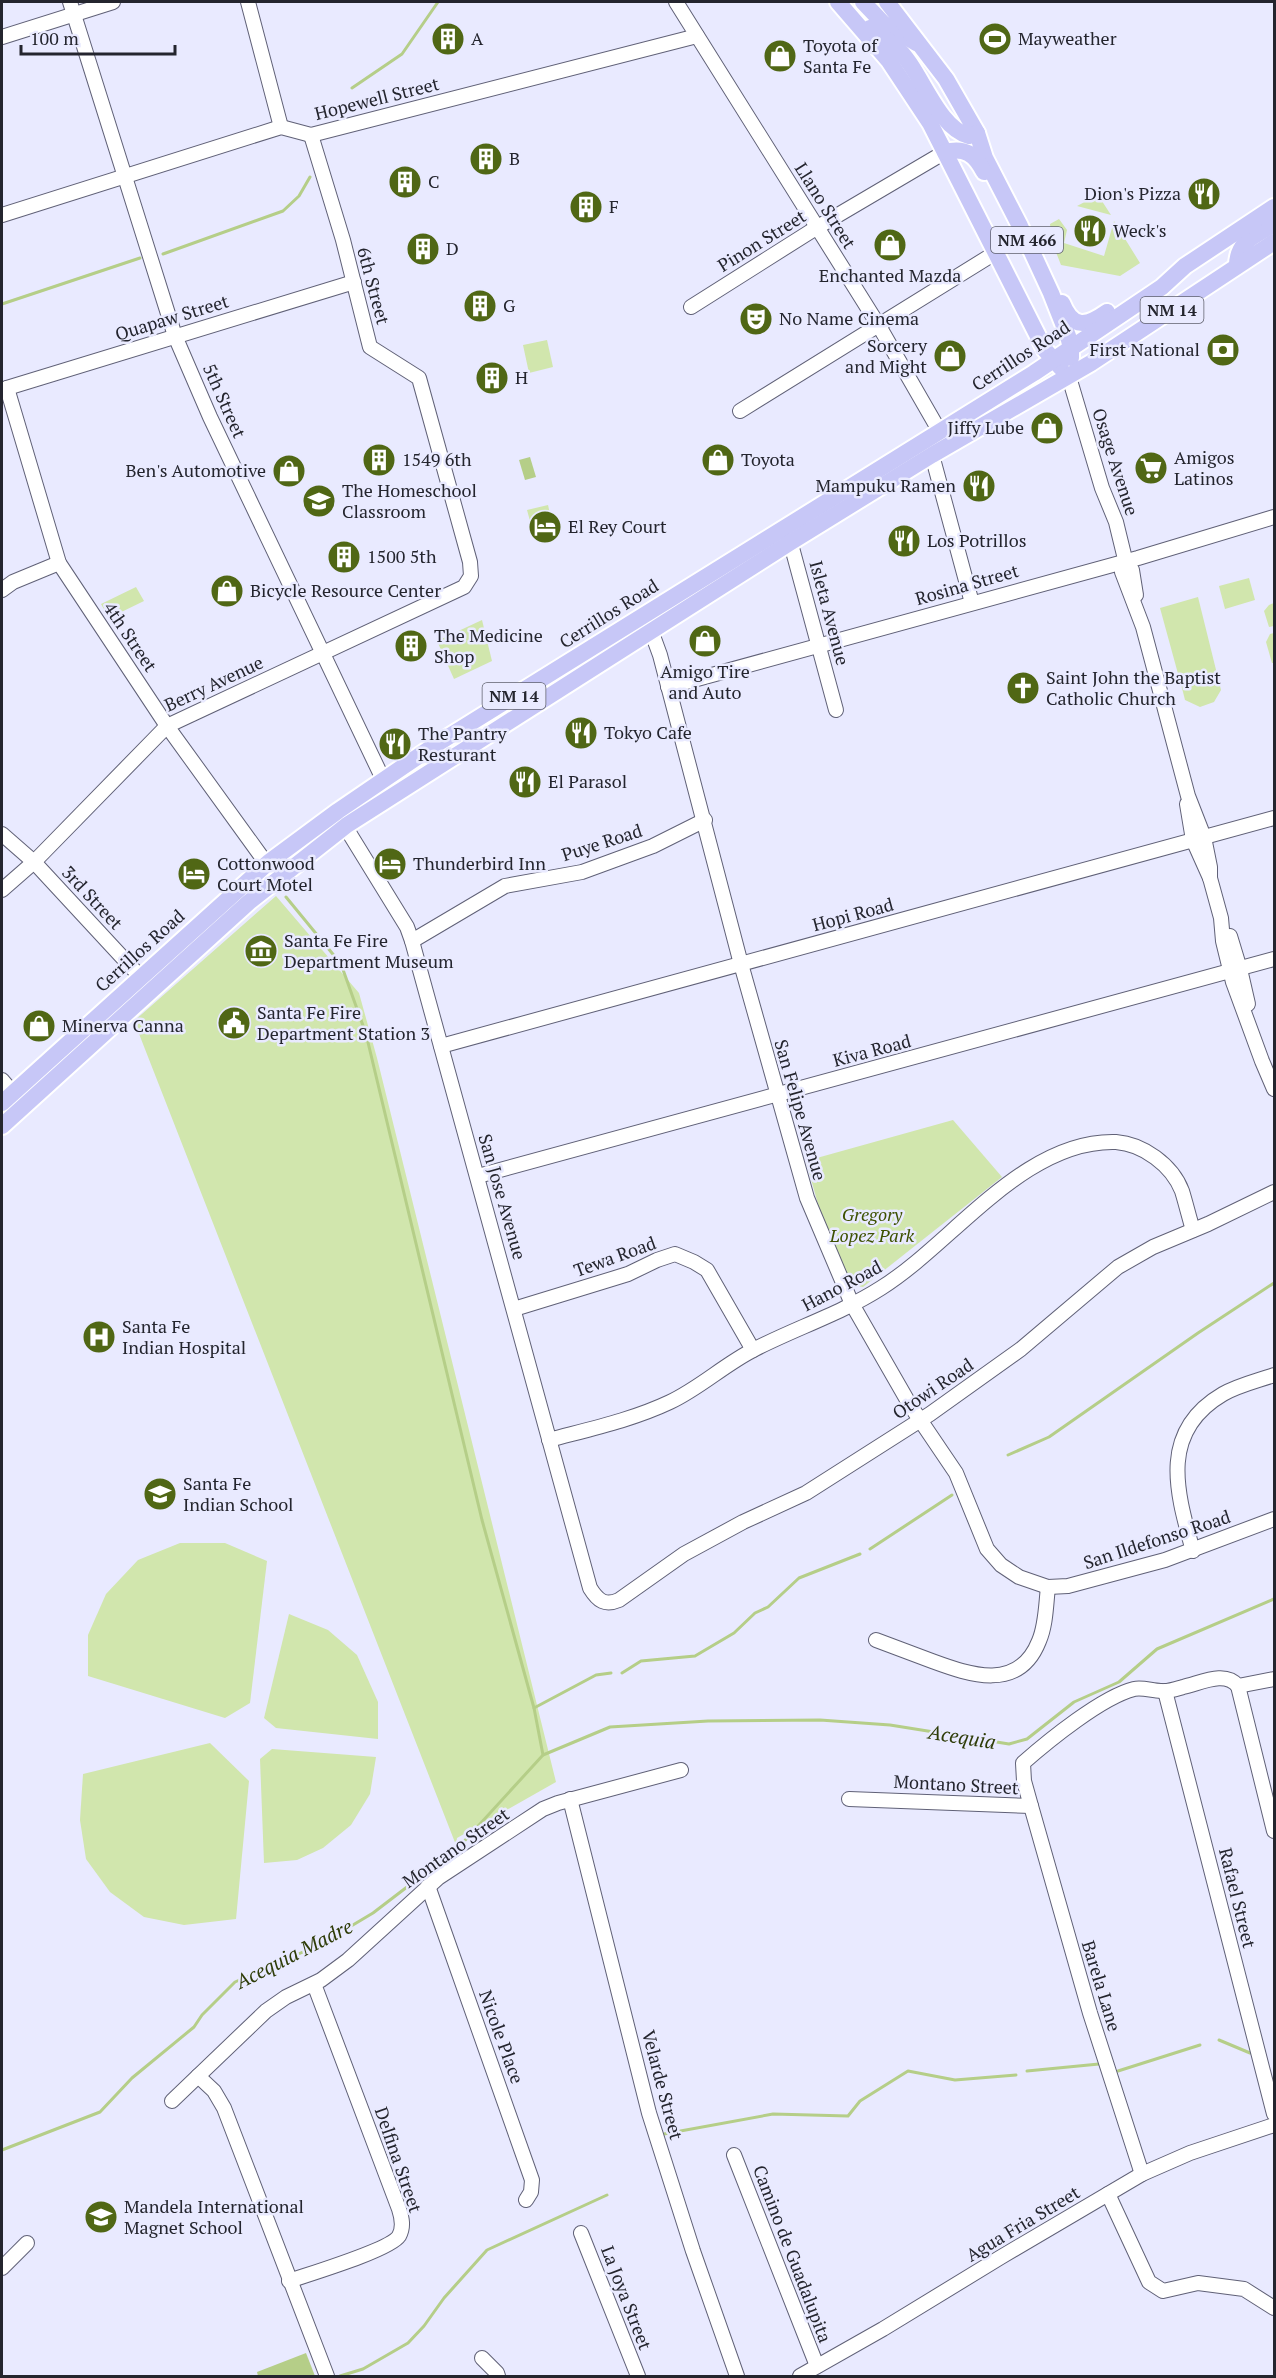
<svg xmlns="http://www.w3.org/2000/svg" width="1276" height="2378" font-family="'PT Serif',serif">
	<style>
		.green { fill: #d1e6ad }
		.water { fill: #b5ce88 }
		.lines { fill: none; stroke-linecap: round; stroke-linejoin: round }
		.stream { stroke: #b5ce88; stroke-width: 3 }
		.minor-casing { stroke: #606177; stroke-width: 16 }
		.major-casing { stroke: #fff; stroke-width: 20 }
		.minor { stroke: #fff; stroke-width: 14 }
		.major { stroke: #c7c7f7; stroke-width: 16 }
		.labels { text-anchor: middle; stroke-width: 5; stroke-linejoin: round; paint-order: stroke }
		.shield { fill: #e9eaff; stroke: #5f606d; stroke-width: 1.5 }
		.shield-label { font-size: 16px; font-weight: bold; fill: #24252e }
		.poi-label { font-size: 18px; fill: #24252e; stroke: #e9eaff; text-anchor: start }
		.street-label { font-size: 18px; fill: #24252e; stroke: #e9eaff }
		.park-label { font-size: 18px; font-style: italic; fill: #3d5100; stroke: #e9eaff }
		.water-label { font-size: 20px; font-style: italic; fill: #2e3c08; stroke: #e9eaff }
	</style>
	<rect width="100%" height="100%" fill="#e9eaff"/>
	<g class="green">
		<polygon points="1098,195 1111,215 1077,206"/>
		<polygon points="1059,219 1067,230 1064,243 1104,256 1114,221 1140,263 1120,276 1061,265 1052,242 1050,224"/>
		<polygon points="547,340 553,367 529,373 523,345"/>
		<polygon points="548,505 553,527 533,532 527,510"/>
		<polygon points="1249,578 1255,600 1225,609 1219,586"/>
		<polygon points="136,587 144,601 109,618 101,604"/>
		<polygon points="1198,597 1221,690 1214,702 1200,707 1185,700 1183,692 1160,608"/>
		<polygon points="1274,603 1274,626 1269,627 1264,611 1269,605"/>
		<polygon points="482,620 492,661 454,679 437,641"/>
		<polygon points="1274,633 1274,663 1272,663 1266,642 1270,634"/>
		<polygon points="276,896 359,993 377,1058 556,1782 457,1838 456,1845 134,1021"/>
		<polygon points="953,1120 1002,1177 863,1287 850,1285 821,1215 806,1161"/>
		<polygon points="180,1543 225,1543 267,1561 250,1703 225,1718 88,1676 88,1635 106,1594 138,1560"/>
		<polygon points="289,1614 328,1630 357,1655 378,1702 378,1739 276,1728 264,1718"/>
		<polygon points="210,1743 249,1781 236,1919 184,1925 144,1917 110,1892 86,1859 80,1820 83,1774"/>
		<polygon points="272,1749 376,1757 370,1794 351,1825 323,1848 297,1860 264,1863 260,1759"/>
	</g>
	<g class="water">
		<polygon points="530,457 536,477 525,480 519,460"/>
		<polygon points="306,2353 315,2376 258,2376 257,2372"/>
	</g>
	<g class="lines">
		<g class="stream">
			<polyline points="352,88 402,54 438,2"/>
			<polyline points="163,254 283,211 299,196 310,177"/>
			<polyline points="2,304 140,258"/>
			<polyline points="286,897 341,964 366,1034 482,1520 534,1708"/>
			<polyline points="1008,1455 1049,1437 1198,1333 1274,1283"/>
			<polyline points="870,1549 952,1495"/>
			<polyline points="622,1673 641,1661 695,1656 734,1633 755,1613 768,1607 799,1578 860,1554"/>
			<polyline points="543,1755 534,1708 596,1675 611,1673"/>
			<polyline points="1219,2040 1250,2053"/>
			<polyline points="1027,2071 1099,2064"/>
			<polyline points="1118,2071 1200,2045"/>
			<polyline points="664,2134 773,2114 848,2116 860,2101 908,2071 955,2080 1016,2075"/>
			<polyline points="2,2150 100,2112 132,2078 194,2027 202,2015 235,1982 321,1944 373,1913 458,1848 543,1755 610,1727 708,1721 820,1720 890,1725 1009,1744 1027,1739 1074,1702 1119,1682 1157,1649 1274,1599"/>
			<polyline points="340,2376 363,2369 408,2343 424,2326 444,2298 487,2250 607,2195"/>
		</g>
		<g class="minor-casing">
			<g id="minor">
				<polyline points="70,2 175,336 210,417 391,796"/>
				<polyline points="248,2 281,127"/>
				<polyline points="676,2 879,326 940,432"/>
				<polyline points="2,37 113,2"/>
				<polyline points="2,215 281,127 311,135 697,36"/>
				<polyline points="691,307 816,228 945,152"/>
				<polyline points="1069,377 1102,488 1116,522 1125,559 1122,572 1143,627 1188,796 1204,837 1210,867 1210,878"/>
				<polyline points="7,388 59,563 167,726 261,856 280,876"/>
				<polyline points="2,392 7,388 354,282"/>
				<polyline points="740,411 995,253"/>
				<polyline points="932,455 972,603"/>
				<polyline points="788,533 836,710"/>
				<polyline points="1125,559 1132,570 1136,595"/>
				<polyline points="2,590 13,582 59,563"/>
				<polyline points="645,614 660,655 741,964 807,1198 852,1304 910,1405 956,1473 987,1549 1001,1565 1019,1577 1048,1587 1068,1586 1165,1560 1274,1519"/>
				<polyline points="668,687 1138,558 1274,517"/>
				<polyline points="1187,804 1193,840 1210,878 1221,918 1223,941 1233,982 1262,1061 1274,1089"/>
				<path d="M342,818L351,836L407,927L412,941L590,1588C598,1601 605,1606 619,1600L684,1554L743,1522L806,1493L930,1414L1021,1349L1118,1267L1153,1247L1208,1224L1274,1192"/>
				<polyline points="2,834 34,862 147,984"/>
				<polyline points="2,890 34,862 167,726 464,587 471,576 470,562 419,378 370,347 343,240 311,135"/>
				<polyline points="1230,936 1240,969 1248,1004"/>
				<polyline points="412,941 505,886 582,872 653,846 705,820"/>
				<polyline points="441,1046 1274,818"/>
				<polyline points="2,1080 20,1101"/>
				<polyline points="478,1176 1274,959"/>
				<polyline points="514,1309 628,1274 657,1260 675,1254 694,1262 707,1270 753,1350"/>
				<path d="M549,1440C590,1429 632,1420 670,1402C700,1388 725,1364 755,1349C796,1328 842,1313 881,1288C953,1243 1024,1139 1116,1142C1143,1144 1172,1165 1182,1191C1186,1204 1189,1217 1193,1230"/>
				<path d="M1193,1551C1177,1493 1158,1432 1223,1394C1239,1385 1257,1381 1274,1375"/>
				<path d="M876,1640C895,1647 913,1654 932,1661C970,1675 1019,1692 1039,1641C1046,1625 1046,1604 1048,1587"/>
				<polyline points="1238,1686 1274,1831"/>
				<polyline points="1165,1691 1274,2114"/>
				<polyline points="570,1799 649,2113 693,2251 737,2376"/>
				<path d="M849,1799L1031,1806L1024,1781L1023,1763C1048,1741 1102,1697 1134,1689C1143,1687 1152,1691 1161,1691C1168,1692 1176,1689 1183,1687C1201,1683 1225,1670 1238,1686L1274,1679"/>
				<polyline points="1031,1806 1090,2013 1142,2174"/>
				<polyline points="428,1886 532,2180 531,2192 526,2200"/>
				<polyline points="198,2076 214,2091 224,2108 327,2376"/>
				<polyline points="172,2101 266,2011 286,1997 321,1980 348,1960 438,1878 543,1809 558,1803 681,1770"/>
				<polyline points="734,2155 817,2366"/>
				<polyline points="1108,2194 1149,2282 1163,2291 1198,2283 1244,2289 1274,2308"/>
				<polyline points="581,2233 638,2376"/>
				<polyline points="2,2268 27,2243"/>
				<path d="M289,2281C309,2274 390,2250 399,2236C404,2227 402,2218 399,2209L314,1984"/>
				<polyline points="482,2358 497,2373 498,2376"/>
				<polyline points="800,2376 883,2329 1001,2257 1142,2174 1190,2153 1274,2125"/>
			</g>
		</g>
		<g class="major-casing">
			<g id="major">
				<polyline points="838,2 889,61 930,123 1045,350 1061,368"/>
				<polyline points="863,2 883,23 916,43"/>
				<polyline points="887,2 946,79 977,133 985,158 1020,226 1051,293 1068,336 1071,348 1071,358"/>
				<path d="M870,28C878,34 889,40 896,47C921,69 936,127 969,136L977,133"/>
				<path d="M945,152C965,147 975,154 984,172"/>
				<path d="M1237,266C1237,241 1255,236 1274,224"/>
				<path d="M1062,303C1073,330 1087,326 1107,312"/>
				<polyline points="2,1103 269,862 338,811 432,747 1034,373 1162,287 1185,266 1274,207"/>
				<polyline points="2,1126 249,902 347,825 791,542 932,455 1091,363 1274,242"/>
			</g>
		</g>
		<use href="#minor" class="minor"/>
		<use href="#major" class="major"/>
	</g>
	<defs>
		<g id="building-disc" transform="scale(1.725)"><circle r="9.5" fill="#506715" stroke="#e9eaff"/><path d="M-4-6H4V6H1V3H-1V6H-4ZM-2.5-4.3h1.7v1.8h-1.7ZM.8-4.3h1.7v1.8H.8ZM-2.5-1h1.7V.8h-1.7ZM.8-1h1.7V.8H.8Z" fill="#fff"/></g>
		<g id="stadium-disc" transform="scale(1.725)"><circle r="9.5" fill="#506715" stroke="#e9eaff"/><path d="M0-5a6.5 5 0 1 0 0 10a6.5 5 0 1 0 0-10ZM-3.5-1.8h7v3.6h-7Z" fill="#fff"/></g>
		<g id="shop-disc" transform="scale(1.725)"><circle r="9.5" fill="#506715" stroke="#e9eaff"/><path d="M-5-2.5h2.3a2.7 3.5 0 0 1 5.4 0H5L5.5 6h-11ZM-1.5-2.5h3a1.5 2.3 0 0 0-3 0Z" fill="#fff"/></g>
		<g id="restaurant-disc" transform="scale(1.725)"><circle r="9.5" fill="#506715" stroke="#e9eaff"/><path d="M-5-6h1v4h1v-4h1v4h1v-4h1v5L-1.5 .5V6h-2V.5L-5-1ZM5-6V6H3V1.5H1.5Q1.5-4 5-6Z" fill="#fff"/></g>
		<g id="theatre-disc" transform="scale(1.725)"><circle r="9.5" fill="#506715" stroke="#e9eaff"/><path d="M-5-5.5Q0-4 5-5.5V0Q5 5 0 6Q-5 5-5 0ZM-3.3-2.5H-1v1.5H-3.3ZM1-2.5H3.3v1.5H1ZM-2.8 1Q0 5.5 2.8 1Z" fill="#fff"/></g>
		<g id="bank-disc" transform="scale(1.725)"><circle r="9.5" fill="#506715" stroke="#e9eaff"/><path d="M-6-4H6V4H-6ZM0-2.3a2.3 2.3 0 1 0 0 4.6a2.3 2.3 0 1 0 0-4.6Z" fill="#fff"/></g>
		<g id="supermarket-disc" transform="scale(1.725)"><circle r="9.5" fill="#506715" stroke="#e9eaff"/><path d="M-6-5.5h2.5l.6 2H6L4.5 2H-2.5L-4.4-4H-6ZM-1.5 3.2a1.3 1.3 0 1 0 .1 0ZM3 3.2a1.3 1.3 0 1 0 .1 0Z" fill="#fff"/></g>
		<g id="school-disc" transform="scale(1.725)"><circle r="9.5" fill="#506715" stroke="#e9eaff"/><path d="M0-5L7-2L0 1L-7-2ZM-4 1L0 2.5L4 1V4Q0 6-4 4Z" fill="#fff"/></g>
		<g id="hotel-disc" transform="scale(1.725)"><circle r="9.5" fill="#506715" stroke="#e9eaff"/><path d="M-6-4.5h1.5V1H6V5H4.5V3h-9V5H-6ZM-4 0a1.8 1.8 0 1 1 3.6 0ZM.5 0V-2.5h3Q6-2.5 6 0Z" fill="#fff"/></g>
		<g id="church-disc" transform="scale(1.725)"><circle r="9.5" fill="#506715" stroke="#e9eaff"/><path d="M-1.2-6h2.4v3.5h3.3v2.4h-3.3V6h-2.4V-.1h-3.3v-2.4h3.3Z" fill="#fff"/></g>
		<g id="museum-disc" transform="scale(1.725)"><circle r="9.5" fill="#506715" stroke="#e9eaff"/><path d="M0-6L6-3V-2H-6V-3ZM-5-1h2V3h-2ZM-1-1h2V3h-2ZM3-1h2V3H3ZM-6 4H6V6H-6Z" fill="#fff"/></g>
		<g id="civic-disc" transform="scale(1.725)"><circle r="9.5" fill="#506715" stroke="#e9eaff"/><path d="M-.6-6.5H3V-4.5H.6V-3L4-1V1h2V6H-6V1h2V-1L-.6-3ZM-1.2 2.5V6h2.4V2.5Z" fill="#fff"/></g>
		<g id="hospital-disc" transform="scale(1.725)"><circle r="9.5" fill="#506715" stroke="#e9eaff"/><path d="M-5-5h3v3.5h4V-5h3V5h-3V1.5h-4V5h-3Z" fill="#fff"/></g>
	</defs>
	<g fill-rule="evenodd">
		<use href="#building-disc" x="448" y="39"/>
		<use href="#stadium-disc" x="995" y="39"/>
		<use href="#shop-disc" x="780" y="56"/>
		<use href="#building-disc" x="486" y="159"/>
		<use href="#building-disc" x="405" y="182"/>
		<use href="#restaurant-disc" x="1204" y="194"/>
		<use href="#building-disc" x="586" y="207"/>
		<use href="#restaurant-disc" x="1090" y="231"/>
		<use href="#shop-disc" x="890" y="245"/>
		<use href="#building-disc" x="423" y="249"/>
		<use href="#building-disc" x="480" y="306"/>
		<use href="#theatre-disc" x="756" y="319"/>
		<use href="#bank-disc" x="1223" y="350"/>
		<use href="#shop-disc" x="950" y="356"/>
		<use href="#building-disc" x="492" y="378"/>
		<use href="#shop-disc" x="1047" y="428"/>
		<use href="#building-disc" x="379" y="460"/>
		<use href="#shop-disc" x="718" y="460"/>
		<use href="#supermarket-disc" x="1151" y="468"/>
		<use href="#shop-disc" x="289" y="471"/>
		<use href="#restaurant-disc" x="979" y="486"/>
		<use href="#school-disc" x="319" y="501"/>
		<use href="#hotel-disc" x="545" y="527"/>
		<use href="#restaurant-disc" x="904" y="541"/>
		<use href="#building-disc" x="344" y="557"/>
		<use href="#shop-disc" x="227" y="591"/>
		<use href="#shop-disc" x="705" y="641"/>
		<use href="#building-disc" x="411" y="646"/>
		<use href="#church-disc" x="1023" y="688"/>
		<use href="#restaurant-disc" x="581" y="733"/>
		<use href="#restaurant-disc" x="395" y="744"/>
		<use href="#restaurant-disc" x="525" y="782"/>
		<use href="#hotel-disc" x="390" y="864"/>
		<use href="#hotel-disc" x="194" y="874"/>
		<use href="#museum-disc" x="261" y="951"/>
		<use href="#civic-disc" x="234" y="1023"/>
		<use href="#shop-disc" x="39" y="1026"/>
		<use href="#hospital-disc" x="99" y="1337"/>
		<use href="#school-disc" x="160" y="1494"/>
		<use href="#school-disc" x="101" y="2217"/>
	</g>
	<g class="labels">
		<g class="shield">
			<rect x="991" y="227" width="72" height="26" rx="4.5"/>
			<rect x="1140.5" y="297" width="63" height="26" rx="4.5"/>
			<rect x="482.5" y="683" width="63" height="26" rx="4.5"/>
		</g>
		<g class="shield-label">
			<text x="1027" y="246">NM 466</text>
			<text x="1172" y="316">NM 14</text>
			<text x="514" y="702">NM 14</text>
		</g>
		<g class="poi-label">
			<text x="471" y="45">A</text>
			<text x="1018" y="45">Mayweather</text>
			<text x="803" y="52">Toyota of<tspan x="803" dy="21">Santa Fe</tspan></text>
			<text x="509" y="165">B</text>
			<text x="428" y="188">C</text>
			<text x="1181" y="200" text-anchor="end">Dion's Pizza</text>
			<text x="609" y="213">F</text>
			<text x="1113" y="237">Weck's</text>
			<text x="446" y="255">D</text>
			<text x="890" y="282" text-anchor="middle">Enchanted Mazda</text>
			<text x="503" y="312">G</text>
			<text x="779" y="325">No Name Cinema</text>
			<text x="927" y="352" text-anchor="end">Sorcery<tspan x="927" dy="21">and Might</tspan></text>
			<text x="1200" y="356" text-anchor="end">First National</text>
			<text x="515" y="384">H</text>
			<text x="1024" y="434" text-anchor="end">Jiffy Lube</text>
			<text x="1174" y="464">Amigos<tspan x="1174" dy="21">Latinos</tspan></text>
			<text x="402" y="466">1549 6th</text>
			<text x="741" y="466">Toyota</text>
			<text x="266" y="477" text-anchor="end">Ben's Automotive</text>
			<text x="956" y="492" text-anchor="end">Mampuku Ramen</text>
			<text x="342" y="497">The Homeschool<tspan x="342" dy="21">Classroom</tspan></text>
			<text x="568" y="533">El Rey Court</text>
			<text x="927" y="547">Los Potrillos</text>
			<text x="367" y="563">1500 5th</text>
			<text x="250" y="597">Bicycle Resource Center</text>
			<text x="434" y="642">The Medicine<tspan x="434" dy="21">Shop</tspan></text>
			<text x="705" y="678" text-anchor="middle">Amigo Tire<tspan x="705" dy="21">and Auto</tspan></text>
			<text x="1046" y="684">Saint John the Baptist<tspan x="1046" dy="21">Catholic Church</tspan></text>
			<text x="604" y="739">Tokyo Cafe</text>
			<text x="418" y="740">The Pantry<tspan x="418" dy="21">Resturant</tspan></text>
			<text x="548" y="788">El Parasol</text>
			<text x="217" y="870">Cottonwood<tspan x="217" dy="21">Court Motel</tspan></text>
			<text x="413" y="870">Thunderbird Inn</text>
			<text x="284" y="947">Santa Fe Fire<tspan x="284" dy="21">Department Museum</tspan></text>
			<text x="257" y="1019">Santa Fe Fire<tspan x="257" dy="21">Department Station 3</tspan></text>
			<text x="62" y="1032">Minerva Canna</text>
			<text x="122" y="1333">Santa Fe<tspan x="122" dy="21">Indian Hospital</tspan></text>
			<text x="183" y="1490">Santa Fe<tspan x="183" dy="21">Indian School</tspan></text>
			<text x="124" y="2213">Mandela International<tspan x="124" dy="21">Magnet School</tspan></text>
		</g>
		<g class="street-label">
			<text transform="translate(377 99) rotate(-14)" y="6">Hopewell Street</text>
			<text transform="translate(825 206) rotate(58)" y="6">Llano Street</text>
			<text transform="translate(762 241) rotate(-32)" y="6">Pinon Street</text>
			<text transform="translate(373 286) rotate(75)" y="6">6th Street</text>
			<text transform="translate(172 318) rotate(-17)" y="6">Quapaw Street</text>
			<text transform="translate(1021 356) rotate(-33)" y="6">Cerrillos Road</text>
			<text transform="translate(224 401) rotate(66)" y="6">5th Street</text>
			<text transform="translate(1115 462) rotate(72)" y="6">Osage Avenue</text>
			<text transform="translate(967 585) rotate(-16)" y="6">Rosina Street</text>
			<text transform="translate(829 613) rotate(75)" y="6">Isleta Avenue</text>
			<text transform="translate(609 614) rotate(-32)" y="6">Cerrillos Road</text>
			<text transform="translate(130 637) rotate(56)" y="6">4th Street</text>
			<text transform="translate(214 684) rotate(-25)" y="6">Berry Avenue</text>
			<text transform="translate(602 843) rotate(-18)" y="6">Puye Road</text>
			<text transform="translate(92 898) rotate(47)" y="6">3rd Street</text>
			<text transform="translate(853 915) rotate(-15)" y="6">Hopi Road</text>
			<text transform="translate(140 951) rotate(-42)" y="6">Cerrillos Road</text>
			<text transform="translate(872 1051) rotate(-15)" y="6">Kiva Road</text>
			<text transform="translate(800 1110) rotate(74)" y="6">San Felipe Avenue</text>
			<text transform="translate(502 1197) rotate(74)" y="6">San Jose Avenue</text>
			<text transform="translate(615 1257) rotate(-20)" y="6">Tewa Road</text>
			<text transform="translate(842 1286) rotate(-28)" y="6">Hano Road</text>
			<text transform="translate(933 1389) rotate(-34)" y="6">Otowi Road</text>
			<text transform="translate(1157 1540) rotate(-18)" y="6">San Ildefonso Road</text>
			<text transform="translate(956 1785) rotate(3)" y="6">Montano Street</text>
			<text transform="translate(456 1848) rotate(-35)" y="6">Montano Street</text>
			<text transform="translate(1237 1898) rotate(76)" y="6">Rafael Street</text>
			<text transform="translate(1101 1986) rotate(73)" y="6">Barela Lane</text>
			<text transform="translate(501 2037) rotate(70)" y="6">Nicole Place</text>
			<text transform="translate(662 2085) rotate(75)" y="6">Velarde Street</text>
			<text transform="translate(398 2160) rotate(71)" y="6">Delfina Street</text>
			<text transform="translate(1023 2224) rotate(-31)" y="6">Agua Fria Street</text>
			<text transform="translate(792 2254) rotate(69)" y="6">Camino de Guadalupita</text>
			<text transform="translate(626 2298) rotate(69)" y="6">La Joya Street</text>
		</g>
		<g class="park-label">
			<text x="872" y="1221">Gregory<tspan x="872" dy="21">Lopez Park</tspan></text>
		</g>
		<g class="water-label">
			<text transform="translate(962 1737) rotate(9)" y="7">Acequia</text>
			<text transform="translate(294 1954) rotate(-27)" y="7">Acequia Madre</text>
		</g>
	</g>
	<rect width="1276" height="2378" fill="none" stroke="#24252e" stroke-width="6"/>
	<path d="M21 45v9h154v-9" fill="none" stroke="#24252e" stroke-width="3"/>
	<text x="30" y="45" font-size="18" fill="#24252e" stroke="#e9eaff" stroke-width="4.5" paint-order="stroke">100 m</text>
</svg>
